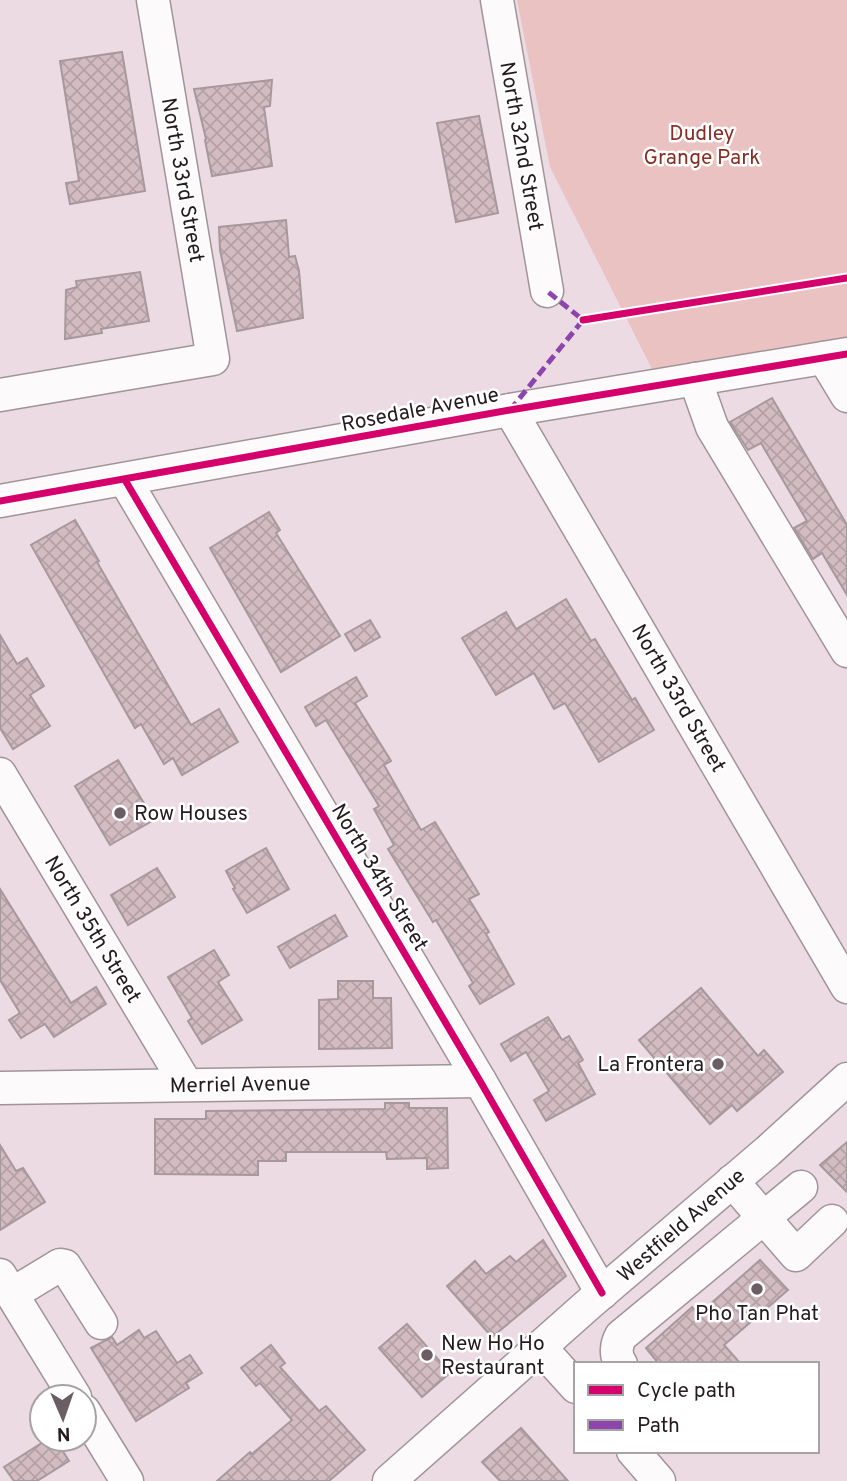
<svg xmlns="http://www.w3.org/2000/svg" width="847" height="1481" font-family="Overpass,sans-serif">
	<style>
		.park { fill: #e9c2c1 }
		.building { fill: url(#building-cross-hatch); stroke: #a6989d; stroke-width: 2 }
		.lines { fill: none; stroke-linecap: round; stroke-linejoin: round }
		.minor-casing { stroke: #a09499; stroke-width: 35 }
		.minor { stroke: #fcfafb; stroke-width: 32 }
		.quiet { stroke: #8e44ad; stroke-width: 5; stroke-dasharray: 10 5; stroke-linecap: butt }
		.cycleway-casing { stroke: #fff; stroke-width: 11 }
		.cycleway { stroke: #d6006c; stroke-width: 7 }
		.poi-dot { fill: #6a5e64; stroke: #fff; stroke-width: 2.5 }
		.labels { text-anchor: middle; stroke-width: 5; stroke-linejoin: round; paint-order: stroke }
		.park-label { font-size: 21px; fill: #872e24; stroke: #fff }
		.street-label { font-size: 21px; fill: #241a1f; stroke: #fff }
		.poi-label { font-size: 21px; fill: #241a1f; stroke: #fff; text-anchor: start }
	</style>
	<defs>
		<pattern id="building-cross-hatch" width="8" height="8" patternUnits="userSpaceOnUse" patternTransform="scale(1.75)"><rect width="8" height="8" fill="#d2bcc2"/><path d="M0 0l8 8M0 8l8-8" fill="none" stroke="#b4a1a6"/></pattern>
	</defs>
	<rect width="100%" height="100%" fill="#ecdbe3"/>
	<polygon class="park" points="517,0 847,0 847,341 654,373 550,167"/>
	<g class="building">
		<polygon points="122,52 145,191 70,204 66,183 79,181 60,61"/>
		<polygon points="272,80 270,106 264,107 272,166 212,176 205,140 206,139 194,89"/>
		<polygon points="479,116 498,213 456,222 437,123"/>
		<polygon points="286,220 289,257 295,256 299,271 303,318 237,331 220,250 219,227"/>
		<polygon points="140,272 149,321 101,329 102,333 65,339 66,290 77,287 76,281"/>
		<polygon points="772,398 847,525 847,595 822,553 813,559 794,528 807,521 761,443 748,450 730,422"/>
		<polygon points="269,512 280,530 276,533 340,636 281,672 210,548"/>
		<polygon points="75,520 99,561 97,562 191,725 219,709 238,742 182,775 173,758 164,764 141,724 135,728 31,545"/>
		<polygon points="566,599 591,641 595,639 632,700 635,698 654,730 599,762 565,703 554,709 534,673 496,695 462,638 506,612 516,629"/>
		<polygon points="370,620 380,637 355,651 345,634"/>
		<polygon points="0,635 17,664 27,658 44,686 30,695 50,726 13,749 0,728"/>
		<polygon points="356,677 367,696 355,703 391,761 384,765 421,830 435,822 479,894 469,899 489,932 486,934 514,984 480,1004 469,986 473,983 436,920 433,922 388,849 394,845 374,809 379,806 326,720 316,726 305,707"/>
		<polygon points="118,760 154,820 110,845 75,786"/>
		<polygon points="266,848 289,889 247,913 233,889 235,888 226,871"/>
		<polygon points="157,868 175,897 128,925 111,895"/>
		<polygon points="0,889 71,1003 96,987 106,1004 54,1037 45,1024 21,1038 9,1020 20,1013 0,980"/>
		<polygon points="335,915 347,936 290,968 278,947"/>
		<polygon points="214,950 229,975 218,982 242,1020 202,1044 188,1021 192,1018 168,977"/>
		<polygon points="338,981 373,981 373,998 391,998 392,1048 319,1049 319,1000 338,999"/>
		<polygon points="701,988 758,1056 764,1050 783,1072 737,1111 732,1105 710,1124 639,1040"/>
		<polygon points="548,1017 562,1040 569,1036 583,1060 578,1063 595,1094 546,1121 534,1100 549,1091 526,1052 511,1061 501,1044"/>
		<polygon points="385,1103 409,1103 409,1108 447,1108 448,1168 427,1169 427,1158 387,1159 386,1152 286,1152 286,1161 258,1161 258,1175 155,1174 155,1119 206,1119 206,1111 385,1109"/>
		<polygon points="847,1142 847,1192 820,1165"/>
		<polygon points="0,1145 16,1171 23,1168 45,1202 0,1230"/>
		<polygon points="543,1240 566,1276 492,1337 447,1286 475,1261 486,1274 510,1256 516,1262"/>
		<polygon points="760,1260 788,1290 724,1345 741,1364 659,1364 646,1348 692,1307 699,1314"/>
		<polygon points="407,1324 450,1373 422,1397 379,1348"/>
		<polygon points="139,1330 144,1338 156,1331 177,1363 190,1355 202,1373 186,1383 189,1388 136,1421 91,1348 112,1337 117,1345"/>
		<polygon points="271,1345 285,1363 280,1367 319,1411 326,1406 365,1450 329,1481 217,1481 250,1452 252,1454 292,1420 260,1383 256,1386 241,1368"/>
		<polygon points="521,1428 568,1481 500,1481 482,1462"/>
		<polygon points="48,1439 55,1439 69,1461 37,1481 14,1481 4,1467"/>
	</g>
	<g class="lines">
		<g class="minor-casing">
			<g id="minor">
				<polyline points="497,0 547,291"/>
				<polyline points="824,358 847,396"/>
				<polyline points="695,379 712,427 847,651"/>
				<polyline points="0,395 213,359 153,0"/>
				<polyline points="510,410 847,987"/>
				<polyline points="125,480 480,1081 602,1293"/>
				<polyline points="0,501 510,410 847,354"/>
				<polyline points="0,774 186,1084"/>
				<polyline points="0,1088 480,1081"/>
				<polyline points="732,1181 796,1255 832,1221"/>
				<polyline points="0,1275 75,1397"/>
				<polyline points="12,1294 60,1265 65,1266 101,1323"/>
				<polyline points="540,1347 576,1387"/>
				<path d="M621,1364C615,1356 616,1345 621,1336L801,1187"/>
				<polyline points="84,1411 127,1481"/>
				<polyline points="633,1451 659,1481"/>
				<polyline points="389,1481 591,1302 768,1151 847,1079"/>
			</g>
		</g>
		<use href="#minor" class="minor"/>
		<polyline class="quiet" points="510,410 583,320 547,291"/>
		<g class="cycleway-casing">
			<g id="cycleway">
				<polyline points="583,320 847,278"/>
				<polyline points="125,480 480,1081 602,1293"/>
				<polyline points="0,501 510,410 847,354"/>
			</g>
		</g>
		<use href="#cycleway" class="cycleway"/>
	</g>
	<g class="poi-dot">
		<circle cx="120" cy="813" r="7"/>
		<circle cx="718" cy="1064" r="7"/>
		<circle cx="757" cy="1289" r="7"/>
		<circle cx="427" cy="1355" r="7"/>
	</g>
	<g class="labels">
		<g class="park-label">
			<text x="702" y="140">Dudley<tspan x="702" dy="24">Grange Park</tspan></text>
		</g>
		<g class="street-label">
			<text transform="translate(522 146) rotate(80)" y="7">North 32nd Street</text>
			<text transform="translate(183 180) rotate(80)" y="7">North 33rd Street</text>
			<text transform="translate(420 409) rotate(-11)" y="7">Rosedale Avenue</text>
			<text transform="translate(679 698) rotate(60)" y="7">North 33rd Street</text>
			<text transform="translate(380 877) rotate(59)" y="7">North 34th Street</text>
			<text transform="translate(93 929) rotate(59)" y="7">North 35th Street</text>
			<text transform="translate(240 1084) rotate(-1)" y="7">Merriel Avenue</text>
			<text transform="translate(681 1225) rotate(-41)" y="7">Westfield Avenue</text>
		</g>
		<g class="poi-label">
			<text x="134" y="820">Row Houses</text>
			<text x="704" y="1071" text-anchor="end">La Frontera</text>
			<text x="757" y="1320" text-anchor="middle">Pho Tan Phat</text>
			<text x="441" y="1350">New Ho Ho<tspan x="441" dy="24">Restaurant</tspan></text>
		</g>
	</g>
	<rect x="574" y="1362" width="245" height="91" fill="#ffffff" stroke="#a7a3a5" stroke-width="2"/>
	<rect x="588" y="1385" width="35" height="10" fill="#d6006c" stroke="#a7a3a5" stroke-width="2"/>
	<text x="637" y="1397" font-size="21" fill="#241a1f">Cycle path</text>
	<rect x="588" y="1420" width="35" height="10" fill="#8e44ad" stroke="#a7a3a5" stroke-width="2"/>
	<text x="637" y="1432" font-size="21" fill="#241a1f">Path</text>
	<g transform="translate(63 1418) rotate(178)"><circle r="33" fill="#ffffff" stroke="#a7a3a5" stroke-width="2"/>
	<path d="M0-5L12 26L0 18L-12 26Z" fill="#6a5e64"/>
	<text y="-10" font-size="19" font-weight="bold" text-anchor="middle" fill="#241a1f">N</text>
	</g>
</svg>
